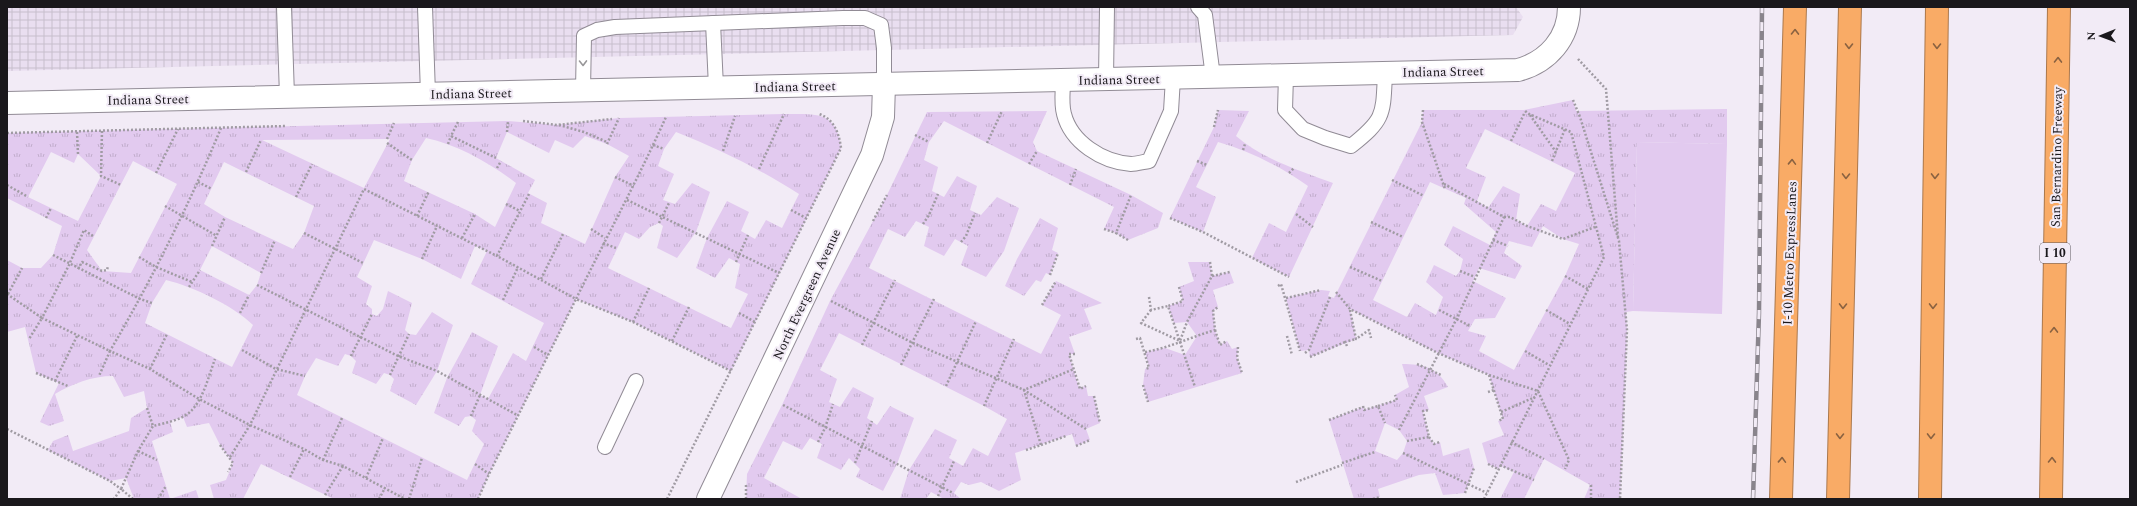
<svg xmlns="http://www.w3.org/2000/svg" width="2137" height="506" font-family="Spectral,serif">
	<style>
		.industrial { fill: url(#industrial-grid) }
		.grass { fill: url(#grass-tufts); fill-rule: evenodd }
		.pitch { fill: #e2caef }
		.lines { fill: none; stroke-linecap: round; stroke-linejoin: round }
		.lane-casing { stroke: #918b95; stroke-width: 16 }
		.street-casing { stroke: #918b95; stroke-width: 24 }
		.highway-casing { stroke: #ab784c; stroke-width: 24 }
		.path { stroke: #a09ba3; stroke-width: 2.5; stroke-dasharray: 2 2; stroke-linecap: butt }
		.lane { stroke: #fff; stroke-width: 14 }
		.street { stroke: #fff; stroke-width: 22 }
		.highway { stroke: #f9ab66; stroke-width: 22 }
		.rail-casing { stroke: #89848c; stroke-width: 4.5 }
		.rail { stroke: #f2ebf6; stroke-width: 3; stroke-dasharray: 9; stroke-linecap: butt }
		.oneway { stroke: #8a6241 }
		.oneway2 { stroke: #989799 }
		.labels { text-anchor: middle; stroke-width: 4; stroke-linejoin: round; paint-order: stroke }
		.shield { fill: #f2ebf6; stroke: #5b575d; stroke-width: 1 }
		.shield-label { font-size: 12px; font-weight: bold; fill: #1a181c }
		.street-label { font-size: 13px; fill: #1a181c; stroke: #f2ebf6 }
	</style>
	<defs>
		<pattern id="industrial-grid" width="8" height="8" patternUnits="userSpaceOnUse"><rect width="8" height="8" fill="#e9def0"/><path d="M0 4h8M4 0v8" fill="none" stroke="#c7becd"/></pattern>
		<pattern id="grass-tufts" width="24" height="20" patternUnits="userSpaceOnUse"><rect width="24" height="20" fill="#e2caef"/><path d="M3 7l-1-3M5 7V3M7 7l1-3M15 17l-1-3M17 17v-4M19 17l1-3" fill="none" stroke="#c1adcc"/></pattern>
	</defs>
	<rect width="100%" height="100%" fill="#f2ebf6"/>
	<polygon class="industrial" points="7,7 1516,7 1523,17 1513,35 7,71"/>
	<g class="grass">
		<path d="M1573,100L1576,111L1727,109V144L1637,142L1633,311L1626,312L1627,330L1620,499H1584L1590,485L1544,459L1524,499H1500L1514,472L1501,466L1498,469L1488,464L1482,443L1504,435L1498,421L1503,419L1489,375L1438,353L1350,309L1356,339L1310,357L1309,350L1300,351L1286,298L1321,290L1330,291L1328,296L1334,298L1422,122L1423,110H1524ZM1485,129L1575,173L1556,211L1541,204L1527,226L1516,220L1520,194L1503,186L1488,208L1477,201L1486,177L1466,168ZM1430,182L1466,198L1464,204L1496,232L1490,245L1453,226L1444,245L1463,259L1460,271L1456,276L1434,265L1426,282L1443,297L1436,315L1415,303L1407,317L1373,300ZM1543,226L1563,239L1579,244L1565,276L1514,370L1479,351L1486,336L1468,331L1475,319L1495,318L1506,298L1473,281L1479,268L1515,279L1522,266L1504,253L1509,241L1532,247Z"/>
		<path d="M1218,110L1249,111L1236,136C1262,159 1301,171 1333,183L1289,277L1252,258L1269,223L1286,232L1308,186C1281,167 1250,151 1218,142L1196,187L1216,197L1203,232L1170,218L1214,127Z"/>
		<polygon points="1047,111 1033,142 1037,151 1131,195 1163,213 1158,228 1128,240 1116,233 1104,229 1114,207 944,121 929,142 924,160 938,167 932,191 944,197 957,176 977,186 970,210 981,215 997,197 1019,208 1004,251 986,277 961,265 968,246 955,239 944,256 924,246 929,227 916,221 905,237 888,229 869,268 1041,354 1061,315 1042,305 1056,281 1102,303 1084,309 1092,329 1069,337 1075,354 1069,354 1079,388 1086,386 1088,396 1094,396 1100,423 1086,429 1090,440 1076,446 1072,434 1015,453 1021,480 999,491 981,482 969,485 961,482 954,493 961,499 944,499 931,492 926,499 900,499 909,470 935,429 957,440 949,458 963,466 973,448 988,456 1007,419 984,406 839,333 820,370 837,379 829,402 840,407 853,387 874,398 867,418 877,425 890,406 914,418 897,464 883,491 856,477 860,469 849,458 841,470 817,458 822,444 810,438 802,450 783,441 764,478 802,499 746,499 747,474 782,405 830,301 887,195 927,112"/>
		<path d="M784,114C815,114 837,110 841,148L731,371L633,322L576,299L489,474L478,499H334L261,464L243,499H214L210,485L226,480L233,463L220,445L209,423L187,427L183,417L170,421L173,432L152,441L170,499L196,490L199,499H134L126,478L110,481L48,450L53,441L68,435L73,451L129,431L131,418L147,408L144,391L124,397L113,376C92,376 72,384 55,394L64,421L49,426L40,422L59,383L36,373L25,327L7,332V260L22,268H41L53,255L62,226L7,198V133L508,121L557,125L619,118ZM507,132L549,153L555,140L573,148L585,136L607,144L629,156L615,177L585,244L541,223L547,203L528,193L535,180L496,158ZM676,132C719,149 760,169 799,194L782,228L766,220L755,239L741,231L749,212L727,201L707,238L696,268L715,278L729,258L740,264L735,288L748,294L731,328L608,268L625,232L639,239L650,227L659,223L663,226L657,248L677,258L696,232L710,192L692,183L675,204L663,200L674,174L658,166L664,149ZM426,138C458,145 490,163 516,183L495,227L475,214L404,181L412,160ZM390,139L364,188L262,140L389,139ZM51,152L74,163L78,154L101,176L78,221L28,197ZM133,161L177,184L131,273L102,271L87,250ZM224,162L314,206L304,233L293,249L225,217L204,204ZM374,240L422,259L461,279L475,246L487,251L471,284L544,323L526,361L513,353L488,399L480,395L498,346L472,332L447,378L434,413L459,426L465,417L471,416L476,420L472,431L484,444L467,480L297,395L305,376L316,358L338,366L345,354L351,356L356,361L352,373L376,384L384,373L390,375L394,379L390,391L416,405L437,371L453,325L432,312L416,335L409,334L405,330L412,303L388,291L383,309L377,316L372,314V309L366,304L372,286L357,277ZM212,246L261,273L257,285L249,295L200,270ZM166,280C194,287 232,305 253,325L232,367L145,323L152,303Z"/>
		<polygon points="1040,218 1058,228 1052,250 1058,253 1050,275 1046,273 1041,282 1036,280 1024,296 1005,286 1017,259"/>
		<polygon points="1188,262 1210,262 1212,276 1230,272 1234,283 1213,290 1218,307 1213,311 1215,330 1220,345 1227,341 1232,349 1238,347 1237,358 1242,373 1148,402 1143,385 1145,369 1149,367 1145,352 1165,348 1185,355 1197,336 1187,322 1174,323 1168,306 1183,301 1179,287 1194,281"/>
		<path d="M1402,364C1423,364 1437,367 1448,387L1424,396L1429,410L1423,412L1429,437L1434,444L1440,442L1443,456L1469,448L1474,468L1465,493L1443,495L1435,473L1419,475L1378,489L1380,497L1373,499H1354L1329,420L1363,407L1364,410L1396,400L1395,395L1409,387ZM1385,423L1399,430L1407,441L1403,453L1397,460L1375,451Z"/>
	</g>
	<polygon class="pitch" points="1637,142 1727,144 1722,314 1633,311"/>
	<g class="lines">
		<g class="lane-casing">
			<g id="lane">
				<polyline points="284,7 287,96"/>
				<polyline points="425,7 428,94"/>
				<polyline points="1198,7 1205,15 1213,77"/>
				<polyline points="713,23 716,87"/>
				<path d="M1286,75L1285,110L1303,129L1325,138L1351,146C1385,119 1383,115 1385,73"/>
				<polyline points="1106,79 1107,7"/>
				<path d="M1063,80C1063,90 1061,104 1064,114C1071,142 1102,162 1131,164C1136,164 1143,162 1149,161L1171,111L1173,78"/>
				<polyline points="583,90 584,36 597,30 615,27 843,18 865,18 881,25 884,48 884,84"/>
				<polyline points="605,447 636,381"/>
			</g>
		</g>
		<g class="street-casing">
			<g id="street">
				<path d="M7,103L1518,70C1548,62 1569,38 1569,7"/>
				<polyline points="708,499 872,155 883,117 884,84"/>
			</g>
		</g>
		<g class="highway-casing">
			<g id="highway">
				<polyline points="1781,499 1795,7"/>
				<polyline points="1838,499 1850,7"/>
				<polyline points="1930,499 1937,7"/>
				<polyline points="2051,499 2059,7"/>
			</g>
		</g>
		<g class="path">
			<polyline points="1578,59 1606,89 1618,237"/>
			<polyline points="1573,100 1580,117 1619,241 1627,330 1620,499"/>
			<polyline points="1423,110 1422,122 1445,189"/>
			<polyline points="1530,115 1556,152"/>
			<polyline points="523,121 557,125 612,119"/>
			<polyline points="458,122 451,136 496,158"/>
			<polyline points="559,125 584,132 607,142"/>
			<polyline points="1214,127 1218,110"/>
			<path d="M221,128C189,205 152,279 110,351L150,369L199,399L250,425L304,449L323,460L343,466L405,499"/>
			<polyline points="102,131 101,176 121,185"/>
			<polyline points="77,132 78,154"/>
			<polyline points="507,132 508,121"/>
			<polyline points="7,133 286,126"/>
			<polyline points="915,135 929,142"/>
			<polyline points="387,139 394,123"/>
			<polyline points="1511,141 1525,112"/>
			<polyline points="387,143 412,160"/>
			<polyline points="987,143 1002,111"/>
			<polyline points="448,144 451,136"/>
			<polyline points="607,144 619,118"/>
			<polyline points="653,145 664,149"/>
			<polyline points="1243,150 1245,144"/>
			<polyline points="723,151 735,116"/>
			<polyline points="1197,161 1207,165"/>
			<polyline points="1552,161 1565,129"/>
			<polyline points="1029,164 1037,151"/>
			<polyline points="497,168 501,161"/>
			<polyline points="759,169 784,114"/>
			<polyline points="246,172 261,140"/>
			<polyline points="156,173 178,129"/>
			<polyline points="1289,173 1294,168"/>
			<polyline points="615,177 634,186"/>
			<polyline points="1392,180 1424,196"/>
			<polyline points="198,182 212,189"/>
			<polyline points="7,185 28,197"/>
			<polyline points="1070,185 1076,169"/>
			<path d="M529,194L497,256L576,299C606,238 638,179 666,117"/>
			<polyline points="296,197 312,164"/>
			<polyline points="627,200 779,273"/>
			<polyline points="506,204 520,211"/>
			<polyline points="165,206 217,236"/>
			<polyline points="791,210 806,218"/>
			<polyline points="1296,214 1313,227"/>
			<polyline points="417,216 429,191"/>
			<polyline points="1504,217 1510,217 1527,226 1563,239 1595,227"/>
			<polyline points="46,218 51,208"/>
			<polyline points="1170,218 1203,232 1289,277"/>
			<polyline points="873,221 887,195"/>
			<polyline points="1371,222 1403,237"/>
			<polyline points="659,223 669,203"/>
			<polyline points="923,224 929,215 938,194"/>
			<polyline points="591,229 605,238"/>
			<polyline points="1104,229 1116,233"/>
			<polyline points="304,233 363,263"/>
			<polyline points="93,236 84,230 69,265 42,318 110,351 99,376"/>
			<polyline points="462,238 475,214"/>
			<polyline points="1128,240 1116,233 1131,195"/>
			<polyline points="1493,240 1508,246"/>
			<polyline points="961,242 966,236 975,213"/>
			<polyline points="603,243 616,248"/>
			<polyline points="212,246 225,217"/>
			<polyline points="53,255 140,299 152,303"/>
			<polyline points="139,257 156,267 192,282"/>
			<polyline points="422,259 437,226"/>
			<polyline points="736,262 748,235"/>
			<polyline points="1210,262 1212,276"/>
			<polyline points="1350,267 1382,281"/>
			<polyline points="78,269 82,262 102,271 107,270 108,266"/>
			<polyline points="1460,271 1475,277"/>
			<polyline points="261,273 275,240"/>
			<polyline points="1050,275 1058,253"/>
			<polyline points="1565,276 1588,289"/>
			<polyline points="541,279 563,234"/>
			<polyline points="257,285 398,356 437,371 517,415"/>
			<polyline points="1278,286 1281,284 1300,351"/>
			<polyline points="189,287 200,270"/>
			<polyline points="1179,287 1183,301 1168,306 1195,387"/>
			<polyline points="1336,292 1350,309 1438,353 1489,375 1538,391 1569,460 1565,469"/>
			<polyline points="7,294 42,318 29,339"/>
			<polyline points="8,294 22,268"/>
			<polyline points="1149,297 1151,310 1168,306"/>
			<polyline points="1286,298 1321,290"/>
			<polyline points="503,300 518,267"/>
			<polyline points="831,301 913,343 1024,390 1086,429"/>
			<polyline points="1042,305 1056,281"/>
			<polyline points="1151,310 1141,323 1180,341 1187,322 1212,276 1230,272"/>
			<polyline points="1350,310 1356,339 1369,330 1371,338"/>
			<polyline points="1439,310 1470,326"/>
			<polyline points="1546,310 1570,324"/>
			<polyline points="240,313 249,295"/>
			<polyline points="739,313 755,322"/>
			<polyline points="633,322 649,288"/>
			<polyline points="1215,330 1220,345 1227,341"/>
			<polyline points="1287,336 1292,355"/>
			<polyline points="1136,339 1140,338 1149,368 1145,369"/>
			<polyline points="672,341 689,307"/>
			<polyline points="862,345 895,280"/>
			<polyline points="1347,346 1345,342 1356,339"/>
			<polyline points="534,347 548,355"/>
			<polyline points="1238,347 1237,358 1242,373"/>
			<polyline points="242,350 276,369 305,376"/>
			<polyline points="1525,351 1549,365"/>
			<path d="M1145,352C1169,348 1191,337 1215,330L1213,311L1218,307"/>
			<polyline points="1305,353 1309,350 1330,297"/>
			<polyline points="1075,354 1069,354 1080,389 1086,386"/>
			<polyline points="351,356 372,314"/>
			<polyline points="1310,357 1345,342"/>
			<polyline points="1417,364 1441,375"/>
			<polyline points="901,365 934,299"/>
			<polyline points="150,369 167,334"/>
			<polyline points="36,373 68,386"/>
			<polyline points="390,375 409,334"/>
			<polyline points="1489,375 1503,419 1498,421"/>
			<polyline points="55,381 77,336"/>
			<polyline points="1143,385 1148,402"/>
			<polyline points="946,386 976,321"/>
			<polyline points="1488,392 1494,390"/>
			<polyline points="1094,396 1100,423"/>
			<polyline points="783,405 953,493"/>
			<polyline points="984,406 1014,339"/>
			<polyline points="1363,406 1364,410 1378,406 1385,423"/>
			<polyline points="1378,406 1397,400 1395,395"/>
			<polyline points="147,408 153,426"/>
			<polyline points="1501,412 1535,397"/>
			<polyline points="471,416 480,395"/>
			<polyline points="1329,420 1363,407"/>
			<polyline points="7,429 110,481 121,489 114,499"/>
			<polyline points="1399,430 1456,320 1504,217 1444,184"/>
			<polyline points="1429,437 1434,444 1440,442"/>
			<polyline points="1407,441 1429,437 1423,411 1429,410"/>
			<polyline points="818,442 825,428 833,404"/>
			<polyline points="1511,442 1544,459"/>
			<polyline points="220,445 233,463 228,472"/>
			<polyline points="1041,445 1066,436"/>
			<polyline points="1076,446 1090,440"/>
			<polyline points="1026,450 1041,445 1024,390 1074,369"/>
			<polyline points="138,451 157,460"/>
			<polyline points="1403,453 1487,493"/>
			<polyline points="230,457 250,425 364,189 497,256"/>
			<polyline points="323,460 342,418"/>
			<polyline points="855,463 872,421"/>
			<polyline points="1342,463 1375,452"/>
			<polyline points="475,464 489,474"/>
			<polyline points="1488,464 1498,469"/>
			<polyline points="1500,465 1534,480"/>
			<polyline points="290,477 304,449"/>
			<polyline points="366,478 383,438"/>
			<polyline points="1296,482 1342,465"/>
			<polyline points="746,485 746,499"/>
			<polyline points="1591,485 1591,499"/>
			<polyline points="1465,493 1474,468"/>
			<polyline points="325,495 343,466"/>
			<polyline points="938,496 954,461"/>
			<path d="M133,499L121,489L138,451L153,426C165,423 183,420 192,410C204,397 209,375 215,359"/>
			<polyline points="158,499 166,486"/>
			<polyline points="379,499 385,488"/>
			<polyline points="409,499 422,458"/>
			<polyline points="478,499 489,474 576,299 633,322 731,371"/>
			<path d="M667,499L841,148C839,133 834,119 819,114"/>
			<polyline points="1373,499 1380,497"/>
			<polyline points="1484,499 1604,257 1571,132 1529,114 1524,110"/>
		</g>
		<use href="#lane" class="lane"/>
		<use href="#street" class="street"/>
		<use href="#highway" class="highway"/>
		<g class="rail-casing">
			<polyline id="rail" points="1753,499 1759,313 1762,7"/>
		</g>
		<use href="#rail" class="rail"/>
	</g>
	<defs><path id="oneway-chevron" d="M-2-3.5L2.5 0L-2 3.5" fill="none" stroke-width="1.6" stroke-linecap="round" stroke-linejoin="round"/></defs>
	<g class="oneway">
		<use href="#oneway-chevron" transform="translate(1795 32) rotate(-89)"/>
		<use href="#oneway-chevron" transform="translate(1849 46) rotate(91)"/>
		<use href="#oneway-chevron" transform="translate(1937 46) rotate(91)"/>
		<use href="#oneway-chevron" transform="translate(2058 60) rotate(-89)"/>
		<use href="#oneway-chevron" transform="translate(1792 162) rotate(-88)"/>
		<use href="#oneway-chevron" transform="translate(1846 176) rotate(91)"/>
		<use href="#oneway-chevron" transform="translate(1935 176) rotate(91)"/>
		<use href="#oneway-chevron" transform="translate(1843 306) rotate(91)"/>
		<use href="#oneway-chevron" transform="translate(1933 306) rotate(91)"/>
		<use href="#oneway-chevron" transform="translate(2054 330) rotate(-89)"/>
		<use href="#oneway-chevron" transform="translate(1840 436) rotate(91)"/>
		<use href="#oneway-chevron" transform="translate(1931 436) rotate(91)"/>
		<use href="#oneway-chevron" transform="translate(1782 460) rotate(-88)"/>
		<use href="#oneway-chevron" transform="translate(2052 460) rotate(-89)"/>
	</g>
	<use class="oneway2" href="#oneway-chevron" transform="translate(583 63) rotate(89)"/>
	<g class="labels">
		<rect class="shield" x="2040" y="243" width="30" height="20" rx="3"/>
		<g class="shield-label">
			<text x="2055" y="257">I 10</text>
		</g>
		<g class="street-label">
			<text transform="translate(1443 71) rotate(-1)" y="5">Indiana Street</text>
			<text transform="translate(1119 79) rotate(-1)" y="5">Indiana Street</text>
			<text transform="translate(795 86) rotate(-1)" y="5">Indiana Street</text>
			<text transform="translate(471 93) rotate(-1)" y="5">Indiana Street</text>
			<text transform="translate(148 99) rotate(-1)" y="5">Indiana Street</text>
			<text transform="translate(2056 157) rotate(-89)" y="5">San Bernardino Freeway</text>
			<text transform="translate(1789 253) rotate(-88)" y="5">I-10 Metro ExpressLanes</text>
			<text transform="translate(806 294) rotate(-65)" y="5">North Evergreen Avenue</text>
		</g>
	</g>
	<rect width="2137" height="506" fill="none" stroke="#1a181c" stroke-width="16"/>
	<g transform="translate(2101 36) rotate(269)" stroke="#f2ebf6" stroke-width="3" paint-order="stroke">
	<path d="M0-3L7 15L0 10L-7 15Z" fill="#1a181c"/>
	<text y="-6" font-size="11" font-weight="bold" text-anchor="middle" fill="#1a181c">N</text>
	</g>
</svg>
